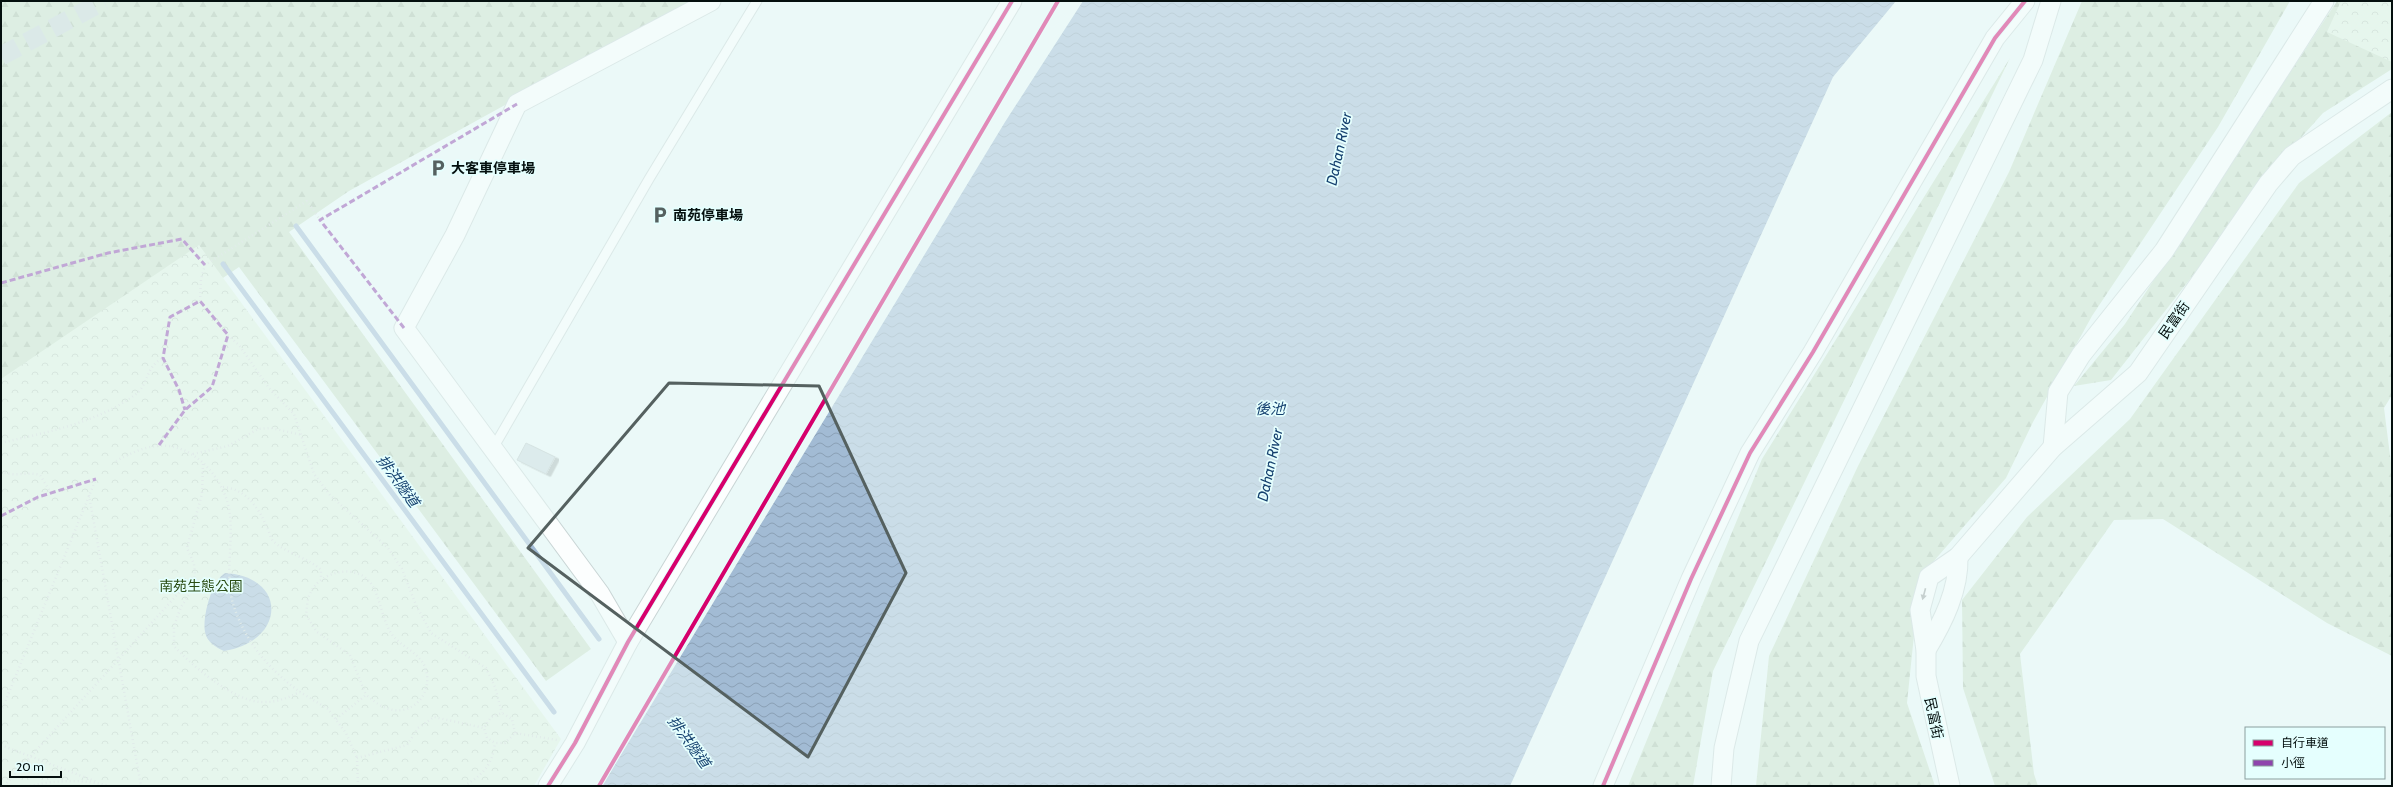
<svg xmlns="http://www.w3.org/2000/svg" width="2393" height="787" font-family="Cabin,'Noto Sans TC',sans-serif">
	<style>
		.forest { fill: url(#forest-firs) }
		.park { fill: url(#park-crowns) }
		.water { fill: url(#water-waves) }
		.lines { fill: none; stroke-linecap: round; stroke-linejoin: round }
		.stream { stroke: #a2bbd4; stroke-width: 5 }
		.building { fill: #c9dade; stroke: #bcc8c9; filter: url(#shadow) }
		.street-tunnel { stroke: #c8d6d5; stroke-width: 19; stroke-dasharray: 19 10; stroke-linecap: butt }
		.lane-casing { stroke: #c9d5d5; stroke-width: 11 }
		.street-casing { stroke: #c9d5d5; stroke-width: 21 }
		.path { stroke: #d5dad9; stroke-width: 2.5; stroke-dasharray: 1 3; stroke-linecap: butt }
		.lane { stroke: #fcfefe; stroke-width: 9 }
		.street { stroke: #fcfefe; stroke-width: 19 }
		.quiet { stroke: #8e44ad; stroke-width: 3; stroke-dasharray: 6 3; stroke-linecap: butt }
		.cycleway-casing { stroke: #e5fffe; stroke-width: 6 }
		.cycleway { stroke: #d6006c; stroke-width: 4 }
		.oneway { fill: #999e9e }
		.marked { fill: none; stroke: #556160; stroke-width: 3; stroke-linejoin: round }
		.labels { text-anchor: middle; stroke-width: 3.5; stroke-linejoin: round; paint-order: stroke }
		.poi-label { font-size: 14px; font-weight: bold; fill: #040f0e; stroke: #e5fffe; text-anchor: start }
		.street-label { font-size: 14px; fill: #040f0e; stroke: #e5fffe }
		.park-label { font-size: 14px; fill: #2b4d15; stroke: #e5fffe }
		.water-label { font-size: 15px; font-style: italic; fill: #15416f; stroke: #e5fffe }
	</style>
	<defs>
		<pattern id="forest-firs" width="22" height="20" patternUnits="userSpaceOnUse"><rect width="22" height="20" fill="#cce1ca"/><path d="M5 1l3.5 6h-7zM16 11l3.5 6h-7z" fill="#aec0ac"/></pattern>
		<pattern id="park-crowns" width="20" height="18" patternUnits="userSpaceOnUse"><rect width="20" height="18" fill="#e1f2e1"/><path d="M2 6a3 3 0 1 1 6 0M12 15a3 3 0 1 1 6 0" fill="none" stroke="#bfcec0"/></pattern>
		<pattern id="water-waves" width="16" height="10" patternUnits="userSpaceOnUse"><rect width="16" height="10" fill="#a2bbd4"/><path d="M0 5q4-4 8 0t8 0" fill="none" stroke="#8aa0b5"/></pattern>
		<filter id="shadow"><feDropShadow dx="4.5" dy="2.5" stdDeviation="0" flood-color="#0004"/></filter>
	</defs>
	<rect width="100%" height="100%" fill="#ebf9f8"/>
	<g class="forest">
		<polygon points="1,1 694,1 349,191 289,232 591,649 546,681 239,267 1,430"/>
		<polygon points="2082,1 2290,1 2218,127 2092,316 2033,422 2006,478 1920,577 1907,703 1935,786 1756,786 1769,656 1858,466 2009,172"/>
		<polygon points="2337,1 2392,1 2392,69 2323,113 2254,190 2194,274 2111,380 2074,386 2125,324"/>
		<polygon points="2010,58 1713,671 1693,786 1628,786 1762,459"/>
		<polygon points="2392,112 2392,395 2384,408 2392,471 2392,656 2327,623 2163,519 2114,520 2020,654 2034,774 2038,786 1995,786 1963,688 1962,600 2027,517 2130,419 2299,183"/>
	</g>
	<g class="park">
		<polygon points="2341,1 2392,1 2392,62 2327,32"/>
		<polygon points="199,245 561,739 534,786 1,786 1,379"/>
	</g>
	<g class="water">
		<polygon points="1083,1 1896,1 1833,77 1510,786 602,786 1005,122"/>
		<path d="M225,573C289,577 285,642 224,651C215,647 207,642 205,632C202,616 212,581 225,573Z"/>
	</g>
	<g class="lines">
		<g class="stream">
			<polyline points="296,226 599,639"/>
			<polyline points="223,264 554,712"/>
		</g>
	</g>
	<polygon class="building" points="526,443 555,457 546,474 517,460"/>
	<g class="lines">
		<polyline class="street-tunnel" points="1,56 104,1"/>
		<g class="lane-casing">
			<polyline id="lane" points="492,450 649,179 757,1"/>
		</g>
		<g class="street-casing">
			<g id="street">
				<polyline points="2053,447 2058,392 2081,355 2164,251 2324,1"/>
				<polyline points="628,642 600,594 404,328 455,235 517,104 711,1"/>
				<path d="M1926,650C1943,622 1959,590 1958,557"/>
				<polyline points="548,786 575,743 628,642 1012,1"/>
				<polyline points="1603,786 1691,579 1750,453 1813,352 1995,38 2025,1"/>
				<polyline points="1721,786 1724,748 1749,641 2033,60 2051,1"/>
				<polyline points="1950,786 1926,676 1926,650 1920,610 1929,577 1958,557 2053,447 2138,373 2268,184 2292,156 2392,89"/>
			</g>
		</g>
		<g class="path">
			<polyline points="200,301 201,279 205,265 307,201 320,220"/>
			<polyline points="228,335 239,345 269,388 294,414 314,474 330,495 388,548 402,569 416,605 431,633 486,668 495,687 502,713"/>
			<path d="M1,443C47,432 97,423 136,394C149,384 145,367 163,358"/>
			<polyline points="193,454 228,446 258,429 271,428 302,435"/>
			<path d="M116,461C129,454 143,447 158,446C195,442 227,482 230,515C233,544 225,576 233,604C245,641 268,669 300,692"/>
			<path d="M203,464L202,494L187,548L194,564L195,575L192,590L181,607L174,626V646C192,666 234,701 261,702C276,703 287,698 300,692L328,709L346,733L357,758"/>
			<path d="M1,471C14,478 27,471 40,475L51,493"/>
			<path d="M223,487C246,489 258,507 267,527C269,531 270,537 273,541C287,554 307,557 321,570V578"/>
			<polyline points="89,495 141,786"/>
			<polyline points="1,712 96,479"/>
			<path d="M336,719L366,695C372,699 378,705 384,707C411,720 435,693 425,667C419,652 399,646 391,633C382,619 381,600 372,585C358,562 319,571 310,594C307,599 307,608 306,615L317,632L350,655L366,695"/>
			<polyline points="515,733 512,719 502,713 491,717 484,728 487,738 495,743 505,743 515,733 557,740"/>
			<polyline points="1,745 97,782"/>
			<polyline points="4,786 194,576"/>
			<path d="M30,786C55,780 85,779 109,786"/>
			<polyline points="358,786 357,758 407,745 418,728 434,717 484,728"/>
			<path d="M464,786C484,774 492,765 495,743"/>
		</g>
		<use href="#lane" class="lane"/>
		<use href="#street" class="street"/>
		<g class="quiet">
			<polyline points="1,283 108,253 182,239 205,265"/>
			<polyline points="404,328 320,220 517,104"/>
			<polyline points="159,445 185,410 212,387 228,335 200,301 170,317 163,358 179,390 185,410"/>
			<polyline points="1,516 38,497 96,479"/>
		</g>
		<g class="cycleway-casing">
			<g id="cycleway">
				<polyline points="548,786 575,743 628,642 1012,1"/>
				<polyline points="599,786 1058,1"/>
				<polyline points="1603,786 1691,579 1750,453 1813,352 1995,38 2025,1"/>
			</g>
		</g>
		<use href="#cycleway" class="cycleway"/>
	</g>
	<defs><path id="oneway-solid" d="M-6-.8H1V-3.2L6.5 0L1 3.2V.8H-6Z"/></defs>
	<use class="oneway" href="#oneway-solid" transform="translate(1924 594) rotate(105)"/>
	<path d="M0 0H2393V787H0ZM669,383L819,386L906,573L808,757L528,548Z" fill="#ebf9f8" fill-opacity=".55" fill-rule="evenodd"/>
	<path class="marked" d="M669,383L819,386L906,573L808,757L528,548Z"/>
	<defs>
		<g id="parking-bare" transform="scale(1.38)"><path d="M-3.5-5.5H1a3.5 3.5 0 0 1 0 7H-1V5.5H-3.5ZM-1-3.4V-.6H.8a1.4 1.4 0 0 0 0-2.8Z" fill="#556160" stroke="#e5fffe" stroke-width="2.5" paint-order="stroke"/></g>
	</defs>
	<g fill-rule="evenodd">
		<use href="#parking-bare" x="438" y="168"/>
		<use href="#parking-bare" x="660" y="215"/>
	</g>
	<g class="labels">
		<g class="poi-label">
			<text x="451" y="173">大客車停車場</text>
			<text x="673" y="220">南苑停車場</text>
		</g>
		<g class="street-label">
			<text transform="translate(2174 320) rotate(-55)" y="5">民富街</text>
			<text transform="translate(1934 718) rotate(78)" y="5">民富街</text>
		</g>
		<g class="park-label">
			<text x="201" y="591">南苑生態公園</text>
		</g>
		<g class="water-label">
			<text transform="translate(1339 149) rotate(-78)" y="5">Dahan River</text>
			<text x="1270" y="414">後池</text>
			<text transform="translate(1270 465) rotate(-78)" y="5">Dahan River</text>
			<text transform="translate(398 481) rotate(54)" y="5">排洪隧道</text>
			<text transform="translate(689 742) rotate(54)" y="5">排洪隧道</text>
		</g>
	</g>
	<rect width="2393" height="787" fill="none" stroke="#040f0e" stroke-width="4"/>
	<rect x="2245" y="727" width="140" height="52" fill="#e5fffe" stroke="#8b9f9e"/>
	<rect x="2253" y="740" width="20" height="6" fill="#d6006c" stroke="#8b9f9e"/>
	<text x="2281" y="747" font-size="12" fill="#040f0e">自行車道</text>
	<rect x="2253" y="760" width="20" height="6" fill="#8e44ad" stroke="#8b9f9e"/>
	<text x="2281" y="767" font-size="12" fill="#040f0e">小徑</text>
	<path d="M10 771v6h51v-6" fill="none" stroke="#040f0e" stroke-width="2"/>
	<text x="16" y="771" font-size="12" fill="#040f0e" stroke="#e5fffe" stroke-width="3" paint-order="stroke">20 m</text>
</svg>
